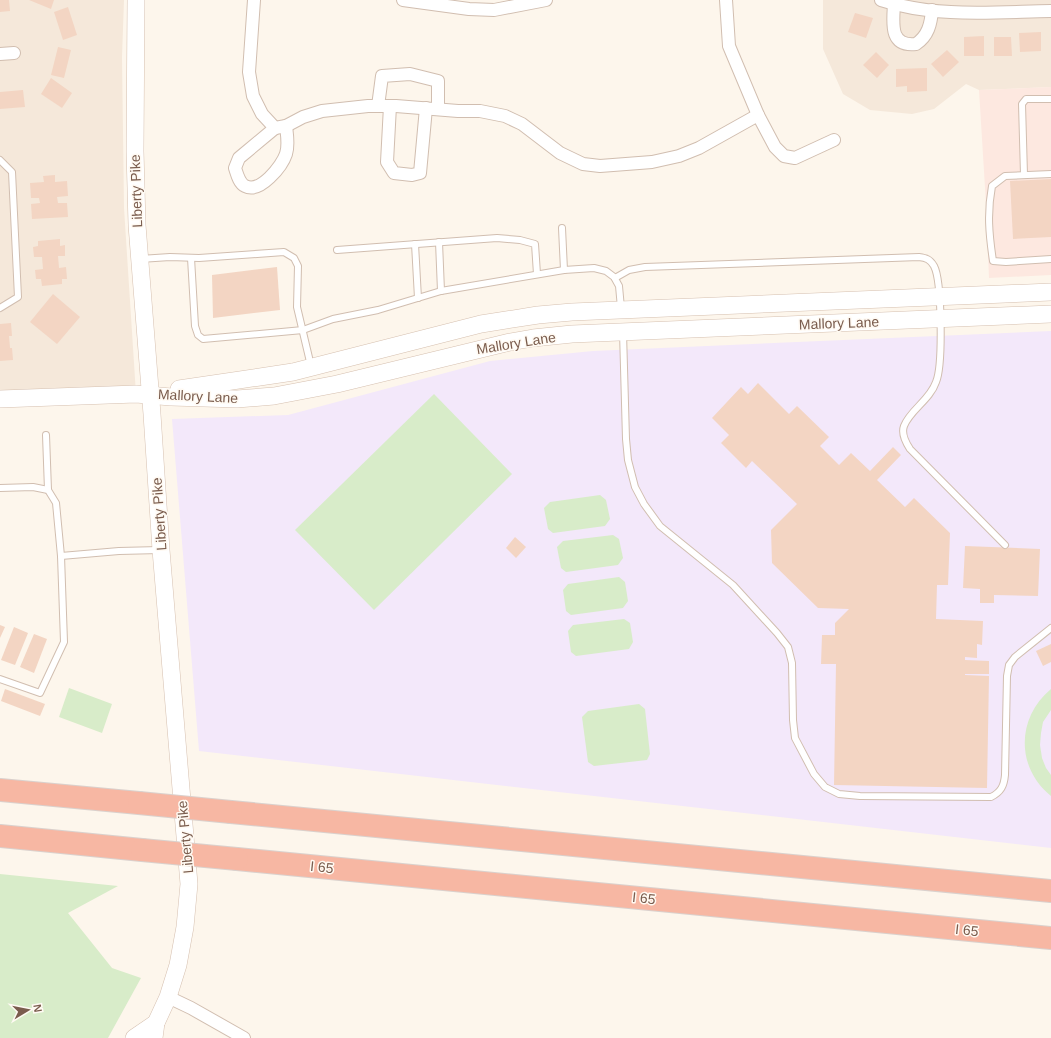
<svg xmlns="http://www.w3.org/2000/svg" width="1051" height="1038" font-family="Helvetica,sans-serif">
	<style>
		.residential { fill: #f5e8da }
		.commercial { fill: #fde8e0 }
		.education { fill: #f3e8fa }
		.green { fill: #d8ecc9 }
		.building { fill: #f3d5c3 }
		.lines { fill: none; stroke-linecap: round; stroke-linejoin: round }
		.lane-casing { stroke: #d1beb0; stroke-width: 8 }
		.street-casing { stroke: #d1beb0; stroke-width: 14 }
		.secondary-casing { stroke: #d6c0b0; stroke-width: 18 }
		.highway-casing { stroke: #dad1cd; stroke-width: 24 }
		.lane { stroke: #fff; stroke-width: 6 }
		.street { stroke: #fff; stroke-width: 12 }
		.secondary { stroke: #fff; stroke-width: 17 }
		.highway { stroke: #f7b7a3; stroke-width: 22 }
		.highway-bridge-casing { stroke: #dad1cd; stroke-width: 24; stroke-linecap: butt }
		.highway-bridge { stroke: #f7b7a3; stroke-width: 22 }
		.labels { text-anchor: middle; stroke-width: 3; stroke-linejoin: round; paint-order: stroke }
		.street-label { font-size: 14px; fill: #7a5c4d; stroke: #fffaf3 }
	</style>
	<rect width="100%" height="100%" fill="#fdf6ec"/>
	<g class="residential">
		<polygon points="0,0 124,0 122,57 124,208 136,394 0,399"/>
		<polygon points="823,0 1051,0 1051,87 979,90 966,84 934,109 912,114 870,110 843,94 823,49"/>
	</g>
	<polygon class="commercial" points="1051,87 1051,275 989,278 986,204 979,90"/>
	<polygon class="education" points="1051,331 1051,848 199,751 172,419 288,415 490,361 593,351"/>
	<g class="green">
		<polygon points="434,394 512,474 374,610 295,530"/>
		<polygon points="600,495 606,500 610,519 605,526 553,533 548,529 544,508 550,502"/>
		<polygon points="613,535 619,539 623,558 618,565 566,572 561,568 557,547 563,541"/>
		<polygon points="619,577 625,582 628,601 623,608 571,615 566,611 563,590 568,584"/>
		<polygon points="624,619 630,623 633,642 629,649 576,656 571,652 568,631 573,625"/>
		<polygon points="69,688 112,704 102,733 59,717"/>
		<path d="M1051,689V710L1043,722L1041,733L1040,745L1042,758L1046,768L1051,775V796C1016,768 1016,718 1051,689Z"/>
		<polygon points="639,704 645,709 650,754 647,760 594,766 588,762 582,717 588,711"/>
		<polygon points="0,874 118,886 68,913 112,968 141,978 108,1038 0,1038"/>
	</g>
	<g class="building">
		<polygon points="0,0 9,0 10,11 0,12"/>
		<polygon points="29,0 54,0 51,9"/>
		<polygon points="68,7 77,35 63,40 54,12"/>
		<polygon points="855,13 873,18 866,38 848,32"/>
		<polygon points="1041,32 1041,51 1020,52 1019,33"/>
		<polygon points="984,36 984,56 964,56 964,37"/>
		<polygon points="994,37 1011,37 1012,56 994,56"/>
		<polygon points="58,47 71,50 64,78 51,75"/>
		<polygon points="947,50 959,62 943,77 931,64"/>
		<polygon points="876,52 889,65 877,78 863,65"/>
		<polygon points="927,68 927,91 907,92 907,86 896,87 896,69"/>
		<polygon points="51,78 72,93 62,108 41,94"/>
		<polygon points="23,90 25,107 0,109 0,92"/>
		<polygon points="55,175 55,182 67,181 68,196 57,197 58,203 67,203 68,217 32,219 31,204 40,203 39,198 31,198 30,183 44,182 43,176"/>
		<polygon points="1051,179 1051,237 1013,239 1010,181"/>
		<polygon points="60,239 60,246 65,245 65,256 58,256 59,268 66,267 67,279 62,279 62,284 42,286 41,279 36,279 35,270 43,269 42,257 34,257 33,247 38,246 38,241"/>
		<polygon points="277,267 280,310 213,318 212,275"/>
		<polygon points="53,294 80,317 57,344 30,322"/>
		<polygon points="11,323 12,336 9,336 10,348 12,348 13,360 0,361 0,324"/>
		<polygon points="758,383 789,414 797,406 829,437 820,446 839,465 851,453 870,471 893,447 901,455 877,480 905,507 914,498 950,533 948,585 937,585 936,619 983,621 982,645 977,644 977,658 965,657 965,660 989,661 989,674 965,674 965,675 989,676 987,788 834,785 836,664 821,664 822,635 835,635 835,623 849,609 818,608 772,563 771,530 797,504 752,461 746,468 721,443 729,435 712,418 741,387 748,394"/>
		<polygon points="515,537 526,547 516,558 506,548"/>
		<polygon points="965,546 1040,549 1038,596 994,595 994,603 980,603 980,589 963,588"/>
		<polygon points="0,625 5,627 0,638"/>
		<polygon points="14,627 28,633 15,665 1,660"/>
		<polygon points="34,634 47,639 34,673 20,667"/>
		<polygon points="1051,644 1051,662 1043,666 1036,651"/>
		<polygon points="5,689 45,704 40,716 1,701"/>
	</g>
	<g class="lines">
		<g class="lane-casing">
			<g id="lane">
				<polyline points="0,160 12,172 18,297 0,308"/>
				<path d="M1051,174L1005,176L992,186C987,213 989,234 993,261L1006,262L1051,259"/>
				<polyline points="1024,175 1022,104 1026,99 1051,99"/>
				<polyline points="562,228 564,270"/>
				<polyline points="439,242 441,291"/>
				<polyline points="415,244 418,298"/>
				<polyline points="337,250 497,238 520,240 535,244 537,274"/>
				<polyline points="191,258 195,326 198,335 203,339 303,330 333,319 378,310 441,291 564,270 594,268 606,271 614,277 619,286 621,308"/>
				<polyline points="140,259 170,257 199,258 284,252 294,258 298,266 297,307 311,366"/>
				<path d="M615,278L629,270L645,267L919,257C926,258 930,259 934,266C942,281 943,366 936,382C930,400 910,410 904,426C901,434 906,443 910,449L1005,545"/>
				<path d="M623,332L626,439L628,460L635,487L644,504L660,526L733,585L777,633L788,647L792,663L793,720L795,738L814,774L825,787L839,794L860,796L991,797C1001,792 1004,786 1005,775L1007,676L1009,665L1015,657L1051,628"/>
				<polyline points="46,435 48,490"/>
				<polyline points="0,488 33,487 48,490 56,503 61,556 64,642 40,693 0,679"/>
				<polyline points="61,556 119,551 160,550"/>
			</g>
		</g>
		<g class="street-casing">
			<g id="street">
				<polyline points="254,0 249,72 253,96 262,114 275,128 286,126 303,117 322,111 368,106 396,106 458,111 480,111 505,116 522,124 560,153 583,164 600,166 652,162 679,156 699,148 758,115"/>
				<polyline points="403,0 469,9 494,10 546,0"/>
				<polyline points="726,0 729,46 758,115 775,147 784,156 795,158 834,140"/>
				<path d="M881,0C935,18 995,12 1051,11"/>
				<path d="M894,4C893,23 889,47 916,44C928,36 931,24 932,10"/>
				<polyline points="0,54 14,53"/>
				<polyline points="378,106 382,76 410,74 438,81 438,109"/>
				<polyline points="390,106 387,162 394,173 412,175 420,173 426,108"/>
				<path d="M275,128L239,158L235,168C237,174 239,183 245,186C260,194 282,166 286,154C289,145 287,135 286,126"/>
				<polyline points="168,997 191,1008 244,1038"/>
			</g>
		</g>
		<g class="secondary-casing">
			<g id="secondary">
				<polyline points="136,0 135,151 137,225 152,414 161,550 189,884 185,927 178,965 168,997 156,1023 154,1038"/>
				<polyline points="179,389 293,372 481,324 538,315 572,312 1051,292"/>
				<polyline points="0,399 136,394 171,397 237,399 274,396 337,384 510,342 533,338 572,334 1051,314"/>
				<polyline points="134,1038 156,1023"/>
			</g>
		</g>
		<g class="highway-casing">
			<g id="highway">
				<polyline points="0,790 139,803"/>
				<polyline points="231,812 1051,891"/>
				<polyline points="0,836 142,850"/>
				<polyline points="237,859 1051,938"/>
			</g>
		</g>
		<use href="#lane" class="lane"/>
		<use href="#street" class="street"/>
		<use href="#secondary" class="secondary"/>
		<use href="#highway" class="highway"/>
		<g class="highway-bridge-casing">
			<g id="highway-bridge">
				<polyline points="139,803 231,812"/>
				<polyline points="142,850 237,859"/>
			</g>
		</g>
		<use href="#highway-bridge" class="highway-bridge"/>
	</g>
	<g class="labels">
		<g class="street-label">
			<text transform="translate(136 191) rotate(-92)" y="5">Liberty Pike</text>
			<text transform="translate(839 323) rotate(-2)" y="5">Mallory Lane</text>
			<text transform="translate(516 343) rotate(-9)" y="5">Mallory Lane</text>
			<text transform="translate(198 396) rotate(3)" y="5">Mallory Lane</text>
			<text transform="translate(159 514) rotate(-94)" y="5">Liberty Pike</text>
			<text transform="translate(185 837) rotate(-95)" y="5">Liberty Pike</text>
			<text transform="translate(322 867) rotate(6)" y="5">I 65</text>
			<text transform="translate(644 898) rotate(6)" y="5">I 65</text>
			<text transform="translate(967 930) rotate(6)" y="5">I 65</text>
		</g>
	</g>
	<g transform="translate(28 1010) rotate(80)" stroke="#fffaf3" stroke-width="3" paint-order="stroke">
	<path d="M0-3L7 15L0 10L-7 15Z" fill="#7a5c4d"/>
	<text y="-6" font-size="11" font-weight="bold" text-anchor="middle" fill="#7a5c4d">N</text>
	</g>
</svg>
